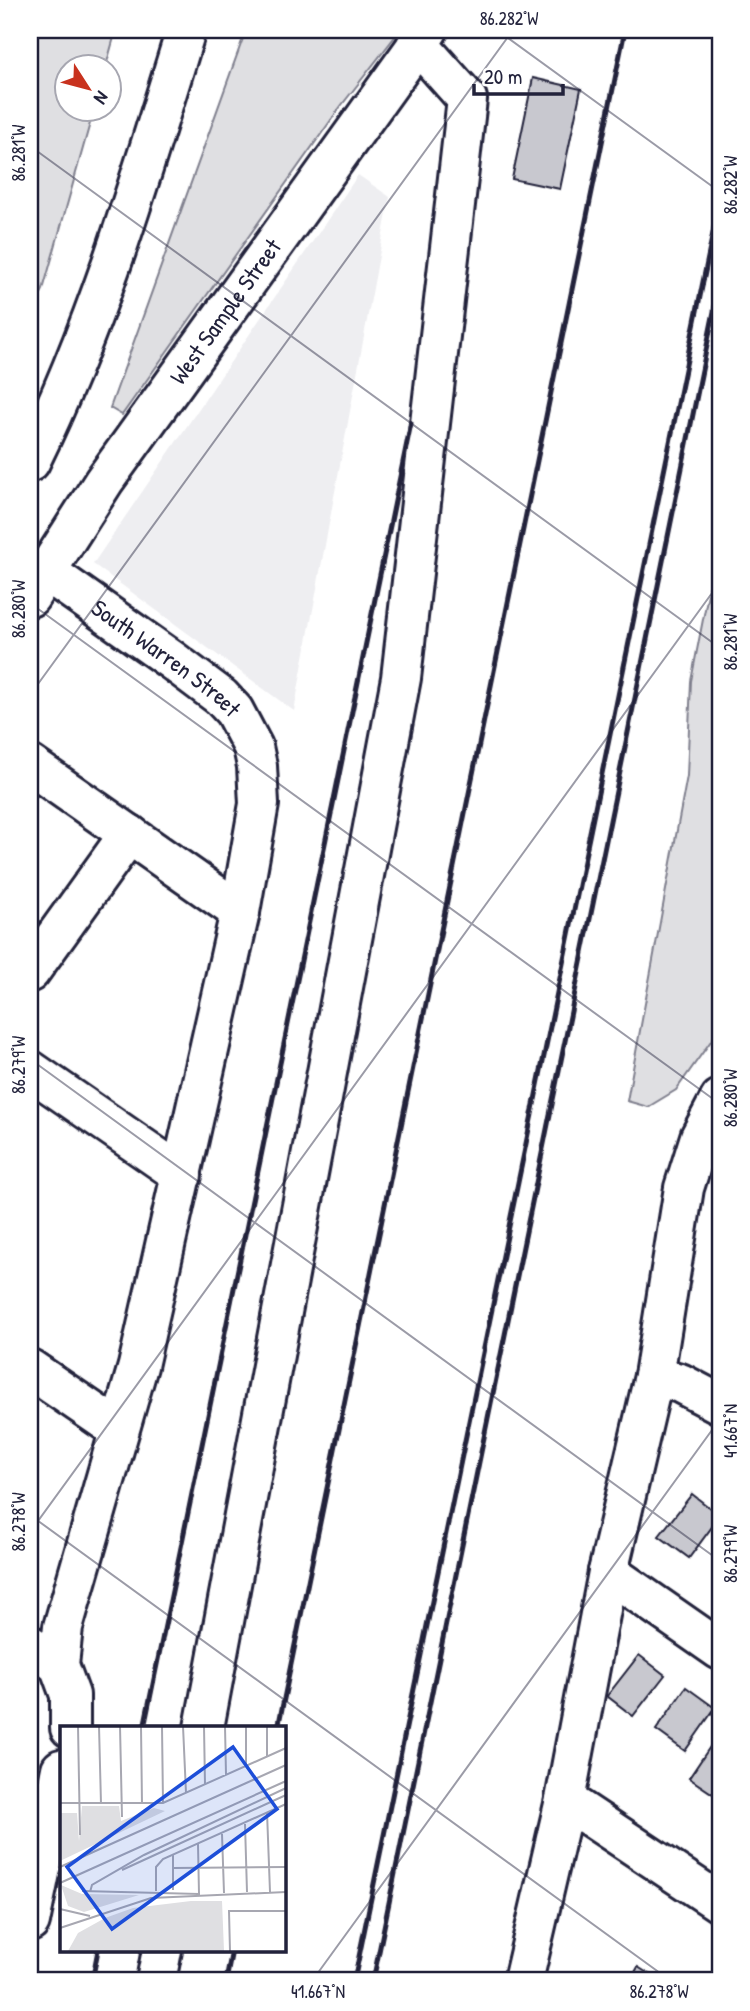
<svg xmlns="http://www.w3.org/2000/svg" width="750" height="2011" font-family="'Patrick Hand',sans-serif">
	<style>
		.built { fill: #eeeef1 }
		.green { fill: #dfdfe2; stroke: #80808e; stroke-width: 2 }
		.building { fill: #c8c8cf; stroke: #22223b; stroke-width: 2 }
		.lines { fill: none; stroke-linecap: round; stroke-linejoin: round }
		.minor-casing { stroke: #22223b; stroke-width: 44 }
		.major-casing { stroke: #22223b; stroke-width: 44 }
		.minor { stroke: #fff; stroke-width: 38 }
		.major { stroke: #fff; stroke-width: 38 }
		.rail { stroke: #22223b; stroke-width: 5 }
		.ticks { fill: none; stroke: #22223b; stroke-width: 2; stroke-opacity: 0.45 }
		.labels { text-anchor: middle; stroke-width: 6; stroke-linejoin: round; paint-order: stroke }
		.street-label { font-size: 24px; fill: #22223b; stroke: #fff }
		.inset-road { fill: none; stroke: #a7a7b1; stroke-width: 2 }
		.view { fill: #1d4ed8; fill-opacity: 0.15; stroke: #1d4ed8; stroke-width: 3.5 }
		.inset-edge { fill: none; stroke: #22223b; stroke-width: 3.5 }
		.neatline { fill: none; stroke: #22223b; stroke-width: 2.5 }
		.ticks-label { font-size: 18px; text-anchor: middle; fill: #22223b }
	</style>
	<rect width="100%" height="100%" fill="#fff"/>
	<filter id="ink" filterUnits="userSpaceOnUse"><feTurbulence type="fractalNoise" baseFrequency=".0143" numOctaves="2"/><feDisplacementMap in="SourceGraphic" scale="14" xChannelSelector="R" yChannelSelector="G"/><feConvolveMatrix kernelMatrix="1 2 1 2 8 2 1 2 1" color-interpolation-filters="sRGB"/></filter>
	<g filter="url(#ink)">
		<polygon class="built" points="358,175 390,197 294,711 93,564"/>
		<g class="green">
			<polygon points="30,30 116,30 106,66 66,66 66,108 94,109 43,290 30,315"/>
			<polygon points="246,30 400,30 341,106 122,415 110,408"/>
			<polygon points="720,532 720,1020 718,1031 676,1090 648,1107 627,1101 687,776 691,681"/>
		</g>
		<g class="building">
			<polygon points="533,78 581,89 560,189 512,179"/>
			<polygon points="692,1494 720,1516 689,1558 659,1536"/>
			<polygon points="639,1655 665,1675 633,1716 607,1696"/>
			<polygon points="686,1687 715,1708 685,1751 656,1730"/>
			<polygon points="720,1732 720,1790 716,1796 689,1778"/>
			<polygon points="638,1967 660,1981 630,1981"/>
		</g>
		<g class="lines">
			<g class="minor-casing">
				<g id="minor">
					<path id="s1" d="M47,572L173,661L221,697L234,711L253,747L257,766L259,804L240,912L138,1366L63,1627L59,1665L70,1695V1728"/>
					<path id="s2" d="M30,597L104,481L428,30"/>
					<polyline points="30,765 240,912"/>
					<polyline points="30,972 129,834"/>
					<polyline points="30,1070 182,1175"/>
					<polyline points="30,1369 119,1430"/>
					<polyline points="654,1376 680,1383 720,1404"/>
					<polyline points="608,1572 720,1650"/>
					<polyline points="30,1645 59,1665"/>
					<polyline points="204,1728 401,678 467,99 417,43"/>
					<polyline points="565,1800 720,1903"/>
					<polyline points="30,1922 61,1769"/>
					<polyline points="156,1981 162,1950"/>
					<polyline points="523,1981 565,1800 608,1572 654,1376 684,1188 700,1137 720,1099"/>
				</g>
			</g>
			<g class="major-casing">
				<path id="major" d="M30,462C98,323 141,177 186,30"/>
			</g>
			<use href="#minor" class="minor"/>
			<use href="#major" class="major"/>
			<g class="rail">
				<polyline points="144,1728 411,423"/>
				<polyline points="278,1728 625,30"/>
				<polyline points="92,1981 98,1950"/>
				<polyline points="226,1981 232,1950"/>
				<polyline points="354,1981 720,199"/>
				<polyline points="373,1981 720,282"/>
			</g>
		</g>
	</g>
	<path class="ticks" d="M497,30L720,192M30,146L720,648M30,603L720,1104M30,695L513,30M30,1059L720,1561M30,1515L671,1981M30,1532L720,582M30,1971L43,1981M312,1981L720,1419"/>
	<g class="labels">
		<g class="street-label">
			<text dy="8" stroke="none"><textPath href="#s2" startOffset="346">West Sample Street</textPath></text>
			<text dy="8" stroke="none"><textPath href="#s1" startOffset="147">South Warren Street</textPath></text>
		</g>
	</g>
	<g transform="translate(60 1726)">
		<rect width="226" height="226" fill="#fff"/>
		<path d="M22,80H59L61,95L94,82L105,85L0,135V81L1,87H17L19,115ZM1,159L22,168L79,169L24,186L8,180ZM131,175H162L164,225H8L18,207L45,192L73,182Z" fill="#dfdfe2"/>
		<path class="inset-road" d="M18,0L20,109M39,0L41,78M60,0L62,91M81,0L82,78M102,0L103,77M123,0L126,67M144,0L145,59M165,0L166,49M186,0V40M207,0V31M0,77H103L226,22M207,86L210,166M185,98L187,166M162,108L164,167M113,129V164M0,141L226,39M113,142L226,141M62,144L226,69M0,157L226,55M22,165L139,168L138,118M96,165V141L103,133L226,78M30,166L32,159L84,129L226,62M0,183L30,190M0,202L91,172L226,166M170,225L169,185H226"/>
		<path class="view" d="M173,21L217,83L52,203L7,141Z"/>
		<rect width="226" height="226" class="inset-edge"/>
	</g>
	<rect width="750" height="2011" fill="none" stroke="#fff" stroke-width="77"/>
	<g transform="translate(88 88) rotate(126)"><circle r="33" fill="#ffffff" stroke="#a7a7b1" stroke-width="2"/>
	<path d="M0-5L12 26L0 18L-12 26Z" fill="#c8321e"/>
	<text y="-10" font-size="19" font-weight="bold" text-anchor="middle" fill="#22223b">N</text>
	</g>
	<path d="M474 84v10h89v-10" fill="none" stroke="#22223b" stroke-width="3.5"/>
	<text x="484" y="84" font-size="21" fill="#22223b" stroke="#ffffff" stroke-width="5" paint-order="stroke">20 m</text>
	<rect x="38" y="38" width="674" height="1934" class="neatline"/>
	<g class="ticks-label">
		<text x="509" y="25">86.282°W</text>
		<text transform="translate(19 153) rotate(-90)" y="6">86.281°W</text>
		<text transform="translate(731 185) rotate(-90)" y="6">86.282°W</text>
		<text transform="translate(19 609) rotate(-90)" y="6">86.280°W</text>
		<text transform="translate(731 642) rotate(-90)" y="6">86.281°W</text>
		<text transform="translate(19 1065) rotate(-90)" y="6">86.279°W</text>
		<text transform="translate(731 1098) rotate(-90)" y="6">86.280°W</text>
		<text transform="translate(731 1431) rotate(-90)" y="6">41.667°N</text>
		<text transform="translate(19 1522) rotate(-90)" y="6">86.278°W</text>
		<text transform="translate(731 1554) rotate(-90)" y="6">86.279°W</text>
		<text x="318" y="1998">41.667°N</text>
		<text x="659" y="1998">86.278°W</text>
	</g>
</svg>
